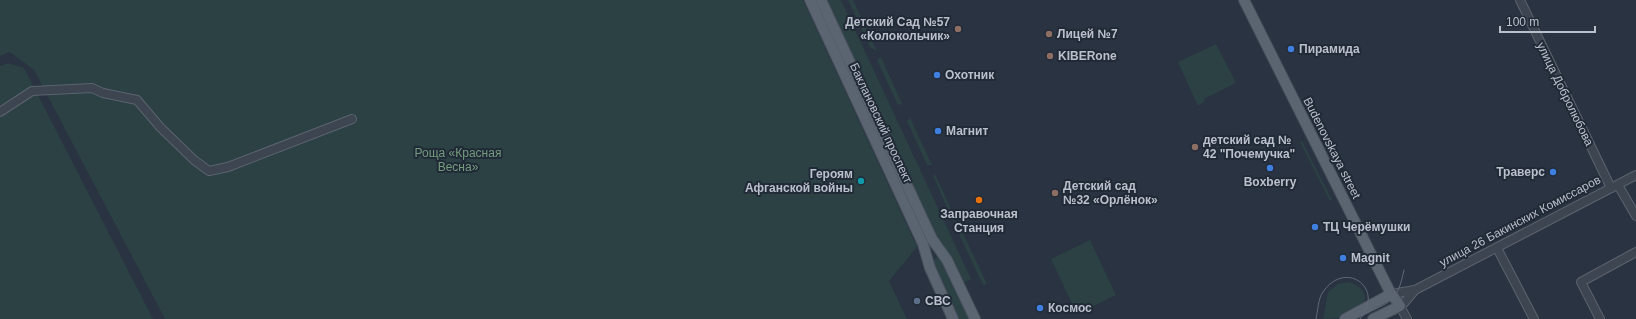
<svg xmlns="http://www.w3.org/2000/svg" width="1636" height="319" font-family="Helvetica,sans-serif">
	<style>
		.green { fill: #2c4143 }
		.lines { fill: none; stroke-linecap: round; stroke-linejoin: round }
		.minor-casing { stroke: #5b636f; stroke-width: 10 }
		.major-casing { stroke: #464e5b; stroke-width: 12 }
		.minor { stroke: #3d4551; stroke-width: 8 }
		.major { stroke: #5b6471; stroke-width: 10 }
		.tram { stroke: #5f6978; stroke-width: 1 }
		.education-dot { fill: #8d6e63; stroke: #212a37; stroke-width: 1.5 }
		.shop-dot { fill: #3f7fe0; stroke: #212a37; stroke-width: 1.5 }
		.culture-dot { fill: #0f9aa8; stroke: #212a37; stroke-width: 1.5 }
		.food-dot { fill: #e8710a; stroke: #212a37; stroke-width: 1.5 }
		.service-dot { fill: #5c6f8a; stroke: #212a37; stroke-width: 1.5 }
		.labels { text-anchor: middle; stroke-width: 4; stroke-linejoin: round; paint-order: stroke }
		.poi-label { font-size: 12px; font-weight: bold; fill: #bac0cb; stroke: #212a37; text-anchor: start }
		.street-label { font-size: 12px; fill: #bac0cb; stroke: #212a37 }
		.park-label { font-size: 12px; fill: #739b7c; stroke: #212a37 }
	</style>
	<rect width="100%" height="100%" fill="#293341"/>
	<g class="green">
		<polygon points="0,0 803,0 917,247 889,281 907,319 165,319 34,70 10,52 0,56"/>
		<polygon points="827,0 841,0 971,279 962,284 938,239"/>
		<polygon points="848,0 853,0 877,51 870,47"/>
		<polygon points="1216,44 1236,83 1204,99 1205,101 1198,106 1178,62"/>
		<polygon points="881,57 902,104 898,105 877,60"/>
		<polygon points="8,63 24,68 153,319 0,319 0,66"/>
		<polygon points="910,118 932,165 927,165 907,121"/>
		<polygon points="1302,141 1332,200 1330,201 1300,142"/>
		<polygon points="935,174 956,220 953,221 933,176"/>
		<polygon points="961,229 987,284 983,285 957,230"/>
		<polygon points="1090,240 1116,295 1077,314 1051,259"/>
		<polygon points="937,257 942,261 971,319 957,319 932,264 933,261"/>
		<path d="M1347,282C1359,284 1368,292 1364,304L1339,318L1323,319L1328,292L1338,284Z"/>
	</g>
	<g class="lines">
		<g class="minor-casing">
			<g id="minor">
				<polyline points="1520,0 1611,188"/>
				<polyline points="0,112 32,91 92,88 103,93 137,100 160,127 194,160 209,171 228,167 352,119"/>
				<polyline points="1618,185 1636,216"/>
				<polyline points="1497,248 1534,319"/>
				<polyline points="1391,294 1415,290 1636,175"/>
				<polyline points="1407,319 1400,306 1404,303 1415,290"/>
				<polyline points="1600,319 1581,282 1636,252"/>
			</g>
		</g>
		<g class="major-casing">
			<g id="major">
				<polyline points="810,0 923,244 930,268 953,319"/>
				<polyline points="821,0 932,239 947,260 975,319"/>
				<polyline points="1244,0 1389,290 1400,306 1373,319"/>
				<polyline points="1345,319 1391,294"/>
			</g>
		</g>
		<use href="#minor" class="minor"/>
		<use href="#major" class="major"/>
		<g class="tram">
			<path d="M1361,316C1390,301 1397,304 1404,270"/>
			<path d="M1316,319C1318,310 1318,299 1323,292C1345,259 1386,288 1360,319"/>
		</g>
	</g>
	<g class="education-dot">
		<circle cx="958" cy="29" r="4"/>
		<circle cx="1049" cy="34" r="4"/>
		<circle cx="1050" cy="56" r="4"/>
		<circle cx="1195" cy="147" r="4"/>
		<circle cx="1055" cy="193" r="4"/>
	</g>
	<g class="shop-dot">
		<circle cx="1291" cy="49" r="4"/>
		<circle cx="937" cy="75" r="4"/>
		<circle cx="938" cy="131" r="4"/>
		<circle cx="1270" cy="168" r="4"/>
		<circle cx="1553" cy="172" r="4"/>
		<circle cx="1315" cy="227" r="4"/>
		<circle cx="1343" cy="258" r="4"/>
		<circle cx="1040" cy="308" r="4"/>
	</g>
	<circle class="culture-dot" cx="861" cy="181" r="4"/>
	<circle class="food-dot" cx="979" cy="200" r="4"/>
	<circle class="service-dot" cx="917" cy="301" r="4"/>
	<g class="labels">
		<g class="poi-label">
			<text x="950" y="26" text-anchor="end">Детский Сад №57<tspan x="950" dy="14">«Колокольчик»</tspan></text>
			<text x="1057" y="38">Лицей №7</text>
			<text x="1299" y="53">Пирамида</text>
			<text x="1058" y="60">KIBERone</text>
			<text x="945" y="79">Охотник</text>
			<text x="946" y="135">Магнит</text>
			<text x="1203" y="144">детский сад №<tspan x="1203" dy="14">42 "Почемучка"</tspan></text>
			<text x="1545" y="176" text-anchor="end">Траверс</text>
			<text x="853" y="178" text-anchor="end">Героям<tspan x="853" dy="14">Афганской войны</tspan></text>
			<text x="1270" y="186" text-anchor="middle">Boxberry</text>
			<text x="1063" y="190">Детский сад<tspan x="1063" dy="14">№32 «Орлёнок»</tspan></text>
			<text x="979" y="218" text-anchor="middle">Заправочная<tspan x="979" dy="14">Станция</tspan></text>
			<text x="1323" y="231">ТЦ Черёмушки</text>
			<text x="1351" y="262">Magnit</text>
			<text x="925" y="305">СВС</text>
			<text x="1048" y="312">Космос</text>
		</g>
		<g class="street-label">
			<text transform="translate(1565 94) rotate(64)" y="4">улица Добролюбова</text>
			<text transform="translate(881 123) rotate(65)" y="4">Баклановский проспект</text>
			<text transform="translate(1332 148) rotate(63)" y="4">Budenovskaya street</text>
			<text transform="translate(1520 221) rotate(-28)" y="4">улица 26 Бакинских Комиссаров</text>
		</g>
		<g class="park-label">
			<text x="458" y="157">Роща «Красная<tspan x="458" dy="14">Весна»</tspan></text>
		</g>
	</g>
	<path d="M1500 26v6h95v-6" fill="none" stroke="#bac0cb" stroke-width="2"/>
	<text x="1506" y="26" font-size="12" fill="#bac0cb" stroke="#212a37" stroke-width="3" paint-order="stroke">100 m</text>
</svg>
